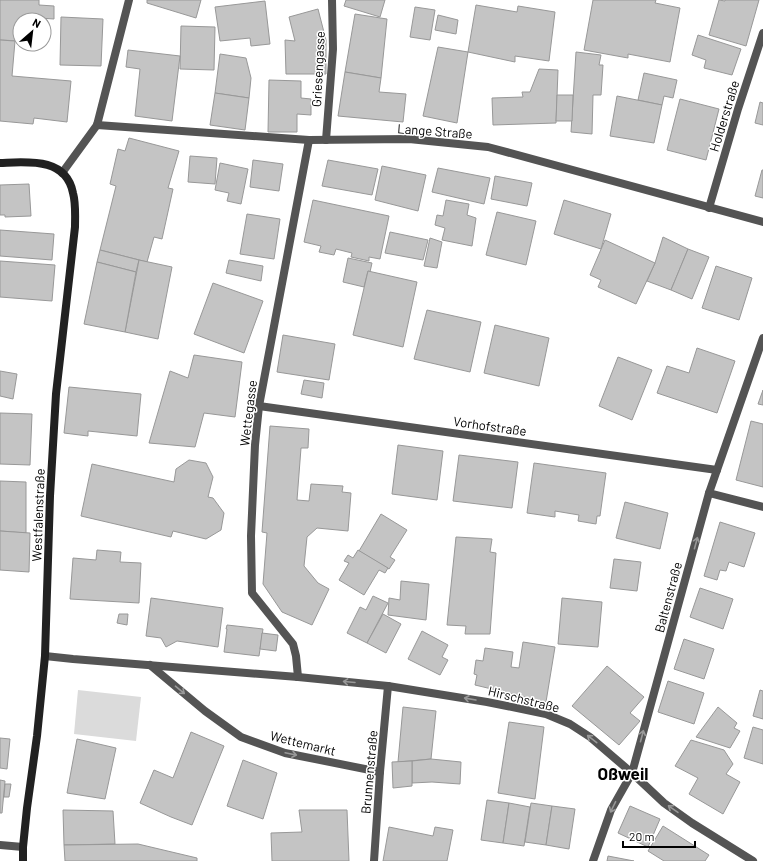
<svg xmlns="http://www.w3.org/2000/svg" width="763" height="861" font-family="Barlow,sans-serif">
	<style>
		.green { fill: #dbdbdb }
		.building { fill: #c4c4c4; stroke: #989898 }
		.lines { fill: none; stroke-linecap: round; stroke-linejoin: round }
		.street { stroke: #545454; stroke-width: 8 }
		.secondary { stroke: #212121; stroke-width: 8 }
		.oneway { stroke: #989898 }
		.labels { text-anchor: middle; stroke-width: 3; stroke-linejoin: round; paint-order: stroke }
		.street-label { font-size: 13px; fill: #000; stroke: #fff }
		.district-label { font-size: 17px; font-weight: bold; fill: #000; stroke: #fff }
	</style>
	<rect width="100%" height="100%" fill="#fff"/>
	<polygon class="green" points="78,690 141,697 136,741 74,734"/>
	<g class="building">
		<polygon points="0,0 39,0 39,5 54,6 54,19 39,18 39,20 20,20 20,41 0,40"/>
		<polygon points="147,0 201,0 196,18 147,3"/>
		<polygon points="346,0 385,0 380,17 344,6"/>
		<polygon points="593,0 656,0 655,3 680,8 670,62 628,54 628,58 584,50"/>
		<polygon points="719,0 725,1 725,0 759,0 746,46 709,35"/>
		<polygon points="265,1 270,44 251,46 250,38 220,41 215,7"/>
		<polygon points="476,5 517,12 518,6 555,12 549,61 515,56 515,62 468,52"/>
		<polygon points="415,7 435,10 430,40 410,37"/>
		<polygon points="318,9 326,40 326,74 286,74 285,40 295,41 289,17"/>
		<polygon points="355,14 387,19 381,78 345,72"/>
		<polygon points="438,15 458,20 456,34 435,30"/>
		<polygon points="61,17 103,19 101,66 60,65"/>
		<polygon points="181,26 215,27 214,70 180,69"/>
		<polygon points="698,35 741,49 732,75 704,68 706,60 692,55"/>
		<polygon points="0,40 15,41 12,76 71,81 67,122 34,118 33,124 0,121"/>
		<polygon points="438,47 468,52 457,123 423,116"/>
		<polygon points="128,50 180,56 172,121 135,116 140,69 126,67"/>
		<polygon points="576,52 601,55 599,65 603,65 601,95 593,95 592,134 571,132"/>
		<polygon points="220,54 246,58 251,78 249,98 215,93"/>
		<polygon points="539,69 558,70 556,123 493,125 492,98 523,97 522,92 530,92"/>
		<polygon points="345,72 381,78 379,92 406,94 403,122 338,116"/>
		<polygon points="644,73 677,80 673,98 664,96 662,105 638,100"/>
		<polygon points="269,80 301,81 301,98 311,99 311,115 297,114 297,132 268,132"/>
		<polygon points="215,93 249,98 245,130 210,125"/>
		<polygon points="557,95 573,95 572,121 556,121"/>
		<polygon points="617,96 662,105 654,143 610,136"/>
		<polygon points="680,99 719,109 706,160 667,150"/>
		<polygon points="760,102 763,103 763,125 755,123"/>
		<polygon points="129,138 179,151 168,188 173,189 162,239 154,237 147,262 100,250 116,186 110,184 118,149 125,151"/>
		<polygon points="190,156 217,158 215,184 188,182"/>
		<polygon points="253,160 283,164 279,191 250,187"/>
		<polygon points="328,160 378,169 372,195 322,186"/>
		<polygon points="220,163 248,169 241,204 227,201 229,193 215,190"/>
		<polygon points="382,166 426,175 418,211 375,200"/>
		<polygon points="438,168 490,178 484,204 432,192"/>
		<polygon points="762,170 763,170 763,198 755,196"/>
		<polygon points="495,176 532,183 527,206 491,199"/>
		<polygon points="29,184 31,216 5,217 5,215 0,215 0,185"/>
		<polygon points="313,200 389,216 380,259 369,257 369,261 351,257 352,253 336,249 334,255 319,252 321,246 304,242"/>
		<polygon points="446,200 469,204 467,215 476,218 472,246 442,240 445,228 435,225 437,215 443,216"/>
		<polygon points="564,200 611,214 601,249 554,234"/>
		<polygon points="497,212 536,221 526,265 486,255"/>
		<polygon points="247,214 280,219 274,259 240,254"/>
		<polygon points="0,230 54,234 52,260 0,256"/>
		<polygon points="390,232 428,240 423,260 385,253"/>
		<polygon points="663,237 688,249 671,290 647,281 655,263"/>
		<polygon points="430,238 442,242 437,268 424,266"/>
		<polygon points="605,240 655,263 636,304 598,287 601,280 590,275"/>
		<polygon points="688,249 709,257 692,299 671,290"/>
		<polygon points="100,250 139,260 136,272 97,262"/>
		<polygon points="348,258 372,263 370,272 368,271 364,287 343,282"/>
		<polygon points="139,260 172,267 158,339 125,332"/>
		<polygon points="229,260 263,266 261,281 226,273"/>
		<polygon points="0,261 55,265 52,301 0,297"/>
		<polygon points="97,262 136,272 125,332 84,324"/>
		<polygon points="716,266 752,278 739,320 702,308"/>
		<polygon points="368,271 417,282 403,347 353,335"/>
		<polygon points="213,283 263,301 244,353 194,334"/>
		<polygon points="427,310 481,322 470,372 414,359"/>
		<polygon points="495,325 549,338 539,386 484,373"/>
		<polygon points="283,335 335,344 329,380 277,372"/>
		<polygon points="697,348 735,361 717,413 657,393 667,366 689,373"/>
		<polygon points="194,355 242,362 235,417 204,413 195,447 149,443 170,371 188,378"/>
		<polygon points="618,357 652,370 632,420 599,406"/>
		<polygon points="0,371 17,374 13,399 0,396"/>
		<polygon points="304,380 324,383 322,398 301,394"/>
		<polygon points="69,387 141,394 137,436 88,431 88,436 64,433"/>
		<polygon points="763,390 763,405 758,404"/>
		<polygon points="0,413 32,414 30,465 0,464"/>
		<polygon points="751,421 763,424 763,487 736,480"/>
		<polygon points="270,426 309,429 308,448 301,448 297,500 309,501 311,484 343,486 342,492 351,493 348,531 317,528 307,537 304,566 318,583 329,589 312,625 282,612 263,584 267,533 262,532"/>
		<polygon points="398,445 443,451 437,500 392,494"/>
		<polygon points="459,455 518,462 512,508 453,501"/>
		<polygon points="189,460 206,463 213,477 208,497 213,498 224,513 221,530 206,539 173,531 171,537 81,516 92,464 174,482 176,469"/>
		<polygon points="534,463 606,473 600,516 597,516 596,524 578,521 579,515 555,511 555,517 527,513"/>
		<polygon points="0,481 26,482 26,533 0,531"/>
		<polygon points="625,502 668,513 660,549 616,538"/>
		<polygon points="381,514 407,530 390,557 395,560 389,569 359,551"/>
		<polygon points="720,522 755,533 744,567 729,562 726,571 720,570 717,580 704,576"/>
		<polygon points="0,531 30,533 29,572 0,570"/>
		<polygon points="456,537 492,539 490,552 496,553 490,634 465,634 466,626 447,625"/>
		<polygon points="97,550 121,552 120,562 141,563 139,603 70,599 73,558 96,560"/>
		<polygon points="358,550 388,568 385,573 379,570 364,595 339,580 349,563 344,561 348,555 353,558"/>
		<polygon points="614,559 641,562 637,591 610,588"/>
		<polygon points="401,581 429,584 426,620 388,615 389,598 400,600"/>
		<polygon points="700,588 733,599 723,629 690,617"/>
		<polygon points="373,596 388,603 367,643 347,633 360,607 366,610"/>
		<polygon points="151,598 223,608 218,647 177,641 166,647 161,638 146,636"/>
		<polygon points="562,598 602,602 598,647 558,644"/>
		<polygon points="119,614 128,614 127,625 117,623"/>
		<polygon points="383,614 401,624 386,653 367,643"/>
		<polygon points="227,625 263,629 259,656 224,652 227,629 226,629"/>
		<polygon points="422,631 448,645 442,657 448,660 440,675 408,659"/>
		<polygon points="262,633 278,635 276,651 260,649"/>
		<polygon points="684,639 714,649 704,679 674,669"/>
		<polygon points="523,642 555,647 546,702 475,685 477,675 474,674 476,660 483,661 485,648 513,652 511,667 519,668"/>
		<polygon points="607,666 644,697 630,713 640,721 619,745 572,706"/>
		<polygon points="668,681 704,693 694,724 658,712"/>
		<polygon points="760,690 763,691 763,719 753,716"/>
		<polygon points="403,707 436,711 431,759 398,762"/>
		<polygon points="718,707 737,723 734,728 740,731 730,748 696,737"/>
		<polygon points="509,722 544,727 535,799 498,793"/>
		<polygon points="753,727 763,730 763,764 744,758"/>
		<polygon points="191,732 224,746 192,825 171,817 140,803 154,770 173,778"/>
		<polygon points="0,738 10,739 7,769 0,768"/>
		<polygon points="77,739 116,748 105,799 67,793"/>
		<polygon points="691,740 724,750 733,764 726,774 740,782 723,814 689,794 698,778 675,766"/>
		<polygon points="431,759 461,762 460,784 432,782 412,783 412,761"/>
		<polygon points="243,760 277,773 263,819 227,806"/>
		<polygon points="412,761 412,786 393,788 392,762"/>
		<polygon points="0,780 5,781 2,813 0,813"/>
		<polygon points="5,784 11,784 9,797 4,797"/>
		<polygon points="487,800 509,803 503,843 481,840"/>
		<polygon points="509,803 530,807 524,846 503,843"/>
		<polygon points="531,803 552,806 546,845 525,842"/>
		<polygon points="552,806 575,809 569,849 546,845"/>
		<polygon points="630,806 660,819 648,847 618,833"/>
		<polygon points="63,810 113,811 115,844 64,845"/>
		<polygon points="299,810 347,810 349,861 272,861 271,833 302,832"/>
		<polygon points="663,826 709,855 705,861 664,861 648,851"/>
		<polygon points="389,827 433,836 435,827 453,830 447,861 383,861"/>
		<polygon points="138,844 197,858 197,861 65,861 64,845"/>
		<polygon points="608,856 634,861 607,861"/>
	</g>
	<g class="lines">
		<g class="street">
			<polyline points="97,125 309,140 409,139 488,147 763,222"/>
			<polyline points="326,140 333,49 332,0"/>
			<polyline points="62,173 97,125 129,0"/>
			<polyline points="709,208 738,109 763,33"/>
			<polyline points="259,406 717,470"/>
			<polyline points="709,493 763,507"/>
			<polyline points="45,656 73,659 298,677 388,686 487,702 546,714 570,724 590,737 632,773 664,803 692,823 753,861"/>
			<polyline points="150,665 205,711 241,737 285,753 380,772"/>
			<polyline points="298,677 296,656 293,644 252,593 251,536 255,445 259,406 309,140"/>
			<polyline points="0,845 23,847"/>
			<polyline points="374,861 380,772 388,686"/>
			<polyline points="593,861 611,810 632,773 709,493 763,338"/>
		</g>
		<path class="secondary" d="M0,163C27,162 66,157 73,193C76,204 75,216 75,227L56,394L50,496L45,656L37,736L27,808L23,847V861"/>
	</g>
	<defs><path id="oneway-shaft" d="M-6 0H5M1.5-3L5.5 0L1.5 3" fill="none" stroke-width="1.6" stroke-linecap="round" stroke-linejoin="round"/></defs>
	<g class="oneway">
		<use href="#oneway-shaft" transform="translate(696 543) rotate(-75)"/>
		<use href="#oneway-shaft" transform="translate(349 682) rotate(-175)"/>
		<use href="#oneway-shaft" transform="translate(180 690) rotate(40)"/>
		<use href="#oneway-shaft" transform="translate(470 699) rotate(-170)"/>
		<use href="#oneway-shaft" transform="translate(642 736) rotate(-75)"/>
		<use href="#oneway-shaft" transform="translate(592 739) rotate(-142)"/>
		<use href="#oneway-shaft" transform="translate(291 754) rotate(12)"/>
		<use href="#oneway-shaft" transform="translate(613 807) rotate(116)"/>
		<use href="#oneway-shaft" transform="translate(673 809) rotate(-145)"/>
	</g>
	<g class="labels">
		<g class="street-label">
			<text transform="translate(318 69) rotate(-87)" y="5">Griesengasse</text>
			<text transform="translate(724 116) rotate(-73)" y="5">Holderstraße</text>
			<text transform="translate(435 131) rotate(4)" y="5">Lange Straße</text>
			<text transform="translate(248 413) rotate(-83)" y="5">Wettegasse</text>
			<text transform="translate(490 426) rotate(8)" y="5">Vorhofstraße</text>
			<text transform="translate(38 515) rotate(-88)" y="5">Westfalenstraße</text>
			<text transform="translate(668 597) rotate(-75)" y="5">Baltenstraße</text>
			<text transform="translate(524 699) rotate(14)" y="5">Hirschstraße</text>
			<text transform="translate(303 743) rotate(14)" y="5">Wettemarkt</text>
			<text transform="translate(369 772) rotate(-85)" y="5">Brunnenstraße</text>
		</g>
		<g class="district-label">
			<text x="623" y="780">Oßweil</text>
		</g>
	</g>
	<g transform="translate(32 32) rotate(28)"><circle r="19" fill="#ffffff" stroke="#999999"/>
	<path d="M0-3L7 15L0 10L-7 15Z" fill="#000000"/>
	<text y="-6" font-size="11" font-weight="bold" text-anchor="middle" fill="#000000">N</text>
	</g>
	<path d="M623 841v6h72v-6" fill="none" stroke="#000000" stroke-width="2"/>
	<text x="629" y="841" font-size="12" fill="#000000" stroke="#ffffff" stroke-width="3" paint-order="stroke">20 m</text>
</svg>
